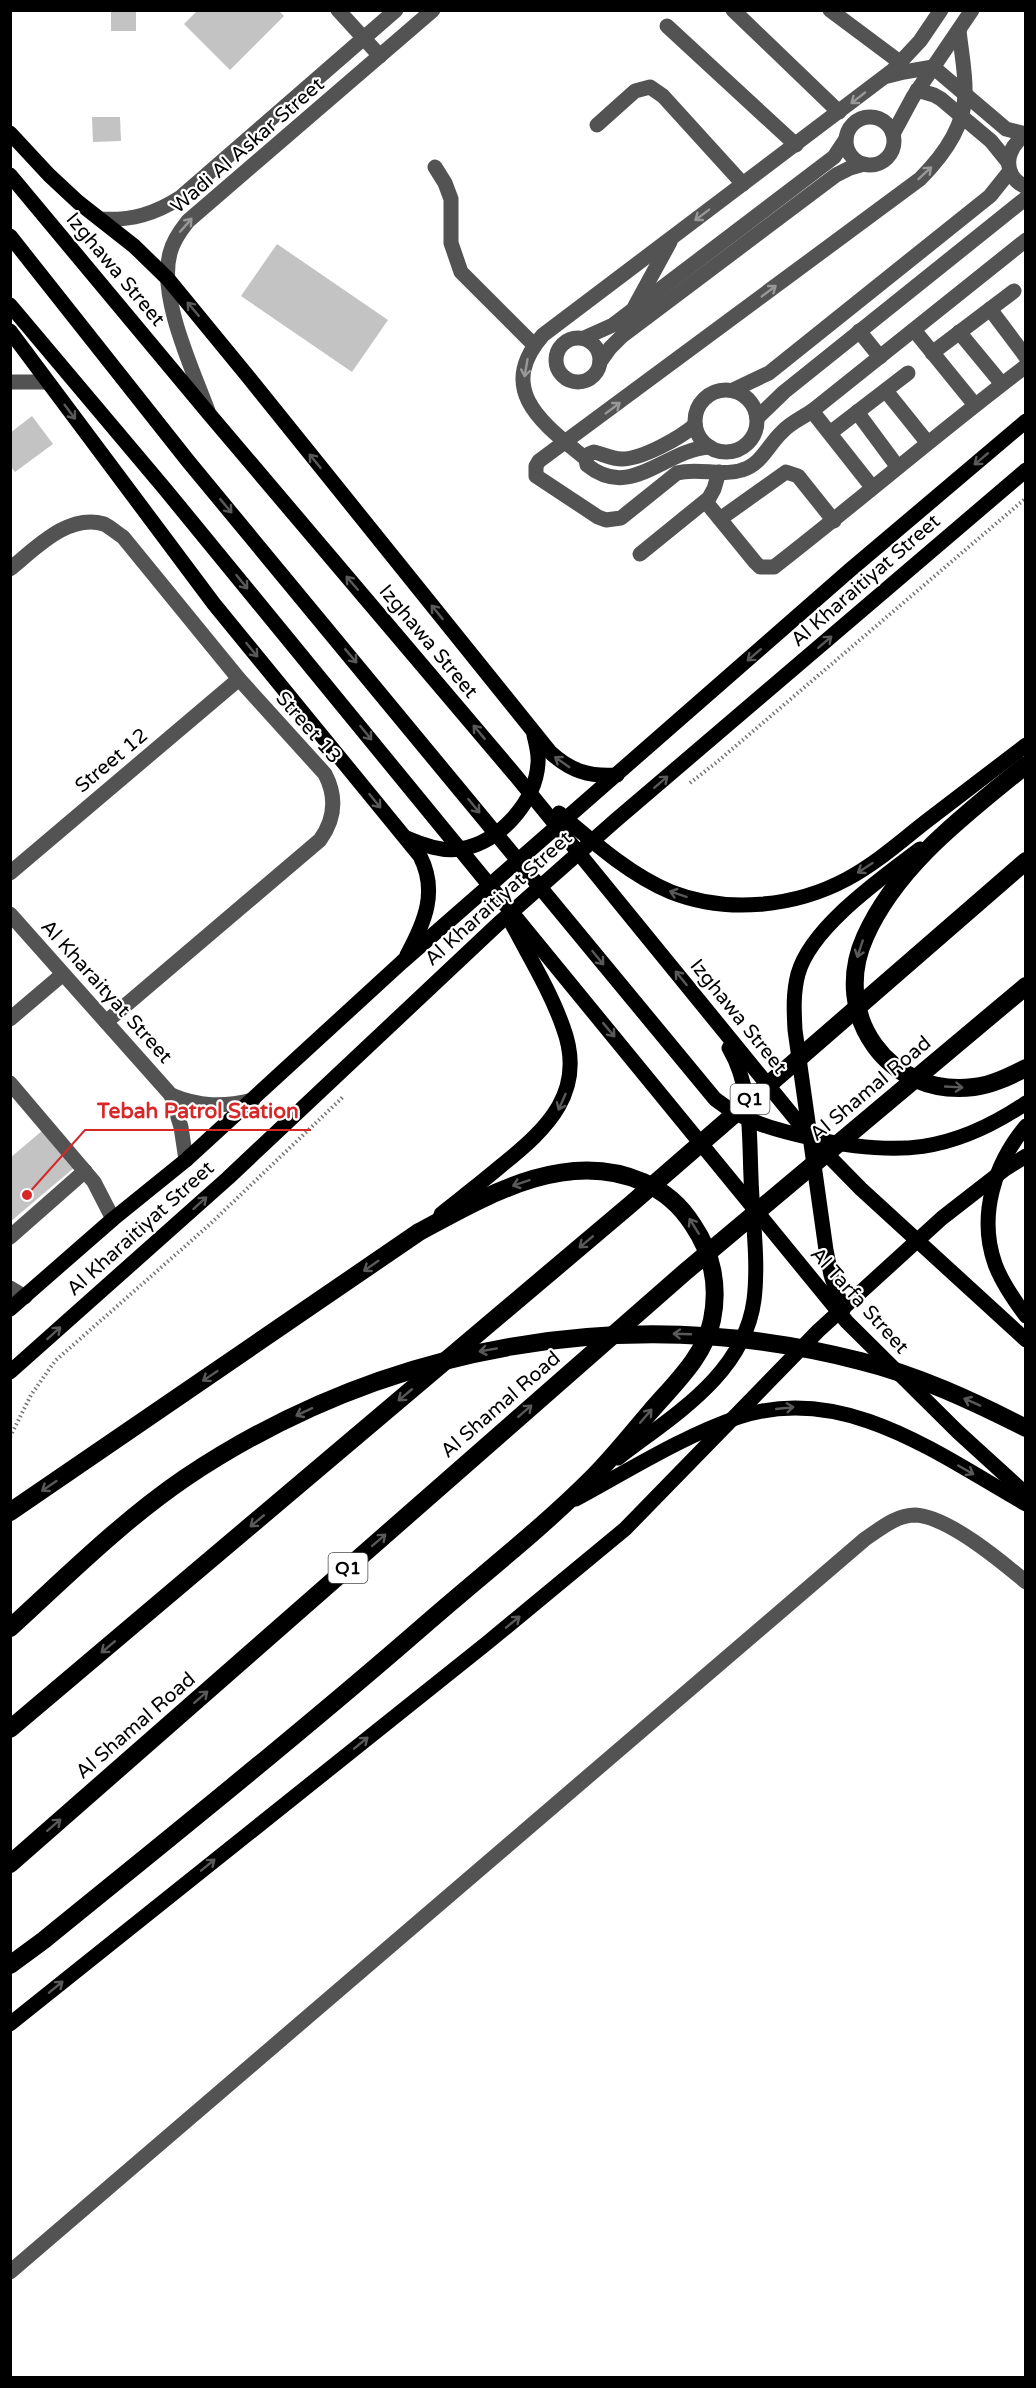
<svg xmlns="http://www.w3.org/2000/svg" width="1036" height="2388" font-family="'Varela Round',sans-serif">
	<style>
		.building { fill: #c3c3c3 }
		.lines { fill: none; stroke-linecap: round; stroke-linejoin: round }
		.path { stroke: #757575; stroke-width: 4; stroke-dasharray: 1.5 3; stroke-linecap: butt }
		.minor { stroke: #535353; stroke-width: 15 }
		.major { stroke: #000; stroke-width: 15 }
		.highway { stroke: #000; stroke-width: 18 }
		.oneway { stroke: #989898 }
		.oneway2 { stroke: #595959 }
		.labels { text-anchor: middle; stroke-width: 4.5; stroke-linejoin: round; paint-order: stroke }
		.shield { fill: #fff; stroke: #4c4c4c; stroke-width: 1.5 }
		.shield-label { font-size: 18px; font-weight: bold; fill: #000 }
		.street-label { font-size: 20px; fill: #000; stroke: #fff }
		.leader { fill: none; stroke: #d62828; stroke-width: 2 }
		.callout-dot { fill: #d62828; stroke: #fff; stroke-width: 2 }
		.callout-label { font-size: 21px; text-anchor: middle; font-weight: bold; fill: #d62828; stroke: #fff; stroke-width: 4.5; stroke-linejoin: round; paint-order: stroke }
	</style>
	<rect width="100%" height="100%" fill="#fff"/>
	<g class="building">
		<rect x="111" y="10" width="25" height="21"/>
		<polygon points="198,10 278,10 284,16 230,70 184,24"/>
		<polygon points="92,117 120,117 121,141 93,142"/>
		<polygon points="277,244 388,320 352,372 241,296"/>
		<polygon points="32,416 53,444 15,472 10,466 10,433"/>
		<polygon points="43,1130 75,1167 10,1222 10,1158"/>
	</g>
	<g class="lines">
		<g class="path">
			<polyline points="690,783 717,762 1026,498"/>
			<polyline points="10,1437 31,1395 55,1361 208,1226 344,1096"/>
		</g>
		<g class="minor">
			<polyline points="338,10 380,56"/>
			<polyline points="733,10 839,112"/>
			<polyline points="830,10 901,63"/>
			<polyline points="667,26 796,145"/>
			<path d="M959,30C961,51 966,74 965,95C964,128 942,157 920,179L539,461L536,466V476L598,517L606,520L621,518L677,473C698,467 721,477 742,470C762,464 768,445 782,432C790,423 802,418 812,411L1026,240"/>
			<polyline points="888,76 904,72 933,67 1006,129 1026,134"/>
			<polyline points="917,90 934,95 941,99 991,141 1008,162"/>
			<circle cx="870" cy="141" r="24"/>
			<polyline points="597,125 635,91 650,87 663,96 743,184"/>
			<polyline points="893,134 913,97 972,10"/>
			<path d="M1026,135C1005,147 1001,176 1026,187"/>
			<polyline points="435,167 445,183 451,199 451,243 461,272 534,345"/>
			<path d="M100,219C131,221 155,214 181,197L396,10"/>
			<polyline points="635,306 670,242"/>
			<polyline points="990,309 1026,357"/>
			<polyline points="914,330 975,405"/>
			<polyline points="859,331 880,357"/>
			<polyline points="959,332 1002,384"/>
			<circle cx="578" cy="360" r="22"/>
			<polyline points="584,338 613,325 834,157 846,139"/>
			<polyline points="932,353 1014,291"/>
			<polyline points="600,362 610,348 622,336 836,175 850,168 864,164"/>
			<polyline points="10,382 47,382"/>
			<polyline points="733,390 769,373 990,196 1010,171"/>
			<circle cx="726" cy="421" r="31"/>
			<polyline points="886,391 927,442"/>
			<path d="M208,411C193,370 158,297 170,253C173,241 180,231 188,221L433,10"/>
			<polyline points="812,411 872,487"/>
			<polyline points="857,412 897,466"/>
			<polyline points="757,418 784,392 1026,198"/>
			<path d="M695,425C680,438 642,459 622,459C611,459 603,454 594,452L589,454L586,459L587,465C631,501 665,449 710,447"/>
			<polyline points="830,433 908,373"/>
			<path d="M586,459C545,425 494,391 543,335L892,71L920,41L941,10"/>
			<path d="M706,502L755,562L760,567H774C859,501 940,431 1026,366"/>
			<polyline points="720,519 786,472 798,476 834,521"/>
			<polyline points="640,554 709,498 714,489 719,472"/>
			<path d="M10,569C35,549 68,513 104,524C110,527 117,533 123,537L239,679L325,774C337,797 335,819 320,840L106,1022"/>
			<polyline points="10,873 239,679"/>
			<polyline points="10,914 171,1095 181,1127 186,1160"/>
			<polyline points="10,1019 63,974"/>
			<polyline points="10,1083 94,1182 113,1219"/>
			<path d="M171,1095C199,1107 224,1107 253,1100"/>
			<polyline points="10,1237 85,1171"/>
			<polyline points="10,1288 25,1297"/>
			<path d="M10,2272L865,1539C880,1529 896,1515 915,1515C947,1516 1001,1561 1026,1582"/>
		</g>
		<g class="major">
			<path d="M10,133L49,175L78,202L134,246L168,279L250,379L550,752C570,771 590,777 617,775"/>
			<polyline points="10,175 210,415 516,776 811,1138 861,1189 1026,1340"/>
			<path d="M10,236L188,461L715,1099C744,1122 776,1130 811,1138C897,1157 952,1153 1026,1103"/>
			<polyline points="10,305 165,489 847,1322 958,1432 1026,1494"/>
			<path d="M10,331L214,604L420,856C438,891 425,922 407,955"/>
			<path d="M559,813C593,842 630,875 671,892C727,914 795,907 847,879C877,863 902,840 928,820C961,795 993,770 1026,745"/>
			<path d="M407,838C423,845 442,852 460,849C499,843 536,802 538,763C539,754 536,744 534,735"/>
			<path d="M1026,1126C994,1164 978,1216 995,1264C1002,1283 1014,1300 1026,1316"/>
			<path d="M441,1214C461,1198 482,1182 502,1165C548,1128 587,1091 563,1027C550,990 528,955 510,920"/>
			<polyline points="10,1309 113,1219 186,1160 402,962 850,570 1026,421"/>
			<path d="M843,1310L831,1275L826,1250L795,1030C794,1011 793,993 798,974C811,927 882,878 920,849"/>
			<polyline points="10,1372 228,1178 498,924 616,820 1026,470"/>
			<path d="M618,1458C672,1416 744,1375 754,1300C759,1260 752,1217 751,1177C749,1133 752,1087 729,1048"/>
			<path d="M576,1499C626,1472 685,1435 739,1417C844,1382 939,1455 1026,1504"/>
			<polyline points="10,2024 487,1643 625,1529 818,1331 942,1218 1005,1169 1026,1156"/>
		</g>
		<g class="highway">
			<path d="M1026,765C966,814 897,865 865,937C830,1015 889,1098 974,1087C992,1085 1010,1076 1026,1068"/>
			<path d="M10,1512L419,1232C486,1196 566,1148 643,1182C664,1191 681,1206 693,1225C712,1253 719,1286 712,1320C705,1356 673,1385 650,1412C631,1434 613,1457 593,1477C541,1529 483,1574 428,1622C303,1731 173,1835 44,1940L10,1965"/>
			<path d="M10,1628C66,1577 122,1521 185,1478C385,1344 627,1301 860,1361C917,1375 973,1401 1026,1428"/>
			<polyline points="10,1729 631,1204 1026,861"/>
			<polyline points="10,1864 685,1272 1026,986"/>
		</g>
	</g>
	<defs><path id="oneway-shaft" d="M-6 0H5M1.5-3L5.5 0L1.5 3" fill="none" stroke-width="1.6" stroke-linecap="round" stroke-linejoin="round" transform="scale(1.5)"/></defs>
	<g class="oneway">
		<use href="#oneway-shaft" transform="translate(858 98) rotate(142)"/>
		<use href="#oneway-shaft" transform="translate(925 173) rotate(-43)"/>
		<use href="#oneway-shaft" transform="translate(702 215) rotate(143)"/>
		<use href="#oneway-shaft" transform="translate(186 225) rotate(-49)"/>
		<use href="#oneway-shaft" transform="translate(769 291) rotate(-37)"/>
		<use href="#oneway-shaft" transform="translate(526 368) rotate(100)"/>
		<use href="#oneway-shaft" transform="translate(613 408) rotate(-37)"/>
	</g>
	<g class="oneway2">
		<use href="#oneway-shaft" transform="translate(193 309) rotate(-130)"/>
		<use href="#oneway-shaft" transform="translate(70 412) rotate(53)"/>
		<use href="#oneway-shaft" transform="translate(981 459) rotate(140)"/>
		<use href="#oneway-shaft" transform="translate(315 461) rotate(-129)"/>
		<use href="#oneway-shaft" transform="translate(226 506) rotate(50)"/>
		<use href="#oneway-shaft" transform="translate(242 582) rotate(51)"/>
		<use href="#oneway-shaft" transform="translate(352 583) rotate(-131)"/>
		<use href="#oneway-shaft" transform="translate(437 612) rotate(-129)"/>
		<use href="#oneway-shaft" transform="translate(825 642) rotate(-41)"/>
		<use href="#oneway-shaft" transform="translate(252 650) rotate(51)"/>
		<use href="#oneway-shaft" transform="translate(754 655) rotate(139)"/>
		<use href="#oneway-shaft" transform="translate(351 656) rotate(50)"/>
		<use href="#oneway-shaft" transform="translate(479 732) rotate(-130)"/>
		<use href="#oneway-shaft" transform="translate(366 733) rotate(51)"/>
		<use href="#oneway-shaft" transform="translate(562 762) rotate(-145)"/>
		<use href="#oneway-shaft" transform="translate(661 782) rotate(-41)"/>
		<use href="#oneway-shaft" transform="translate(375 801) rotate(51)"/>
		<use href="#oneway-shaft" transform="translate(474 806) rotate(51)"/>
		<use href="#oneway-shaft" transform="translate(865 868) rotate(147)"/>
		<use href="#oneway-shaft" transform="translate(678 894) rotate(-161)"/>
		<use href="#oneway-shaft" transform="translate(860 949) rotate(108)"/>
		<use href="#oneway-shaft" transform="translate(598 958) rotate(51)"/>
		<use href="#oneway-shaft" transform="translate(681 978) rotate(-129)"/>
		<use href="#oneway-shaft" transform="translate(609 1030) rotate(50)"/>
		<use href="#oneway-shaft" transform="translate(954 1087) rotate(3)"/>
		<use href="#oneway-shaft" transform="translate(562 1102) rotate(114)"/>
		<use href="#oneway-shaft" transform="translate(521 1183) rotate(161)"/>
		<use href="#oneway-shaft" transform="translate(200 1203) rotate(-42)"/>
		<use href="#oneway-shaft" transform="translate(694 1226) rotate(-122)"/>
		<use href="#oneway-shaft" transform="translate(586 1242) rotate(140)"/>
		<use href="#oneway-shaft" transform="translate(371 1266) rotate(145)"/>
		<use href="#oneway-shaft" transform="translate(54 1333) rotate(-42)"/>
		<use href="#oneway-shaft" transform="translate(682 1334) rotate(-178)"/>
		<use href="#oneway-shaft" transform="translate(488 1350) rotate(170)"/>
		<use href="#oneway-shaft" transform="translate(210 1376) rotate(146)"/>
		<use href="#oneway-shaft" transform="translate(405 1395) rotate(140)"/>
		<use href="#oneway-shaft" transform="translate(972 1402) rotate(-156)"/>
		<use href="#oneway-shaft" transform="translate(785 1408) rotate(-6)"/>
		<use href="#oneway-shaft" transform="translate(525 1411) rotate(-41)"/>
		<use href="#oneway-shaft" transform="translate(304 1412) rotate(155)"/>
		<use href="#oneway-shaft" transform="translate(646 1416) rotate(-49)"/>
		<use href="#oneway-shaft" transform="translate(966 1470) rotate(30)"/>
		<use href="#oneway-shaft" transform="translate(49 1486) rotate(146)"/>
		<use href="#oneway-shaft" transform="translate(257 1521) rotate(140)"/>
		<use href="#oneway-shaft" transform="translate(379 1540) rotate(-41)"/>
		<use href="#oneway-shaft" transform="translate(513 1622) rotate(-39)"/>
		<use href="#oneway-shaft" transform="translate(108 1647) rotate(140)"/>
		<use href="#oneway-shaft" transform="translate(201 1697) rotate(-41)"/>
		<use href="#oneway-shaft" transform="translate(361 1743) rotate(-39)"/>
		<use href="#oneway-shaft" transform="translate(54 1825) rotate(-41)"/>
		<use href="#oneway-shaft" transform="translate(208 1865) rotate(-39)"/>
		<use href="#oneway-shaft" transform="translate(56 1987) rotate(-39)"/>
	</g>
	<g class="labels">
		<g class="shield">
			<rect x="730.5" y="1084" width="39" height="30" rx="4.5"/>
			<rect x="328.5" y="1553" width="39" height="30" rx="4.5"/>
		</g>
		<g class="shield-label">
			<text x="750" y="1105">Q1</text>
			<text x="348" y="1574">Q1</text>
		</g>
		<g class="street-label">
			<text transform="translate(247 145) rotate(-41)" y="7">Wadi Al Askar Street</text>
			<text transform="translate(116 269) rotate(50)" y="7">Izghawa Street</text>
			<text transform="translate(865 580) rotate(-41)" y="7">Al Kharaitiyat Street</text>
			<text transform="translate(429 641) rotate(50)" y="7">Izghawa Street</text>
			<text transform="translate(309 727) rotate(49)" y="7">Street 13</text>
			<text transform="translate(111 760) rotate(-40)" y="7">Street 12</text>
			<text transform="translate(498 898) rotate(-42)" y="7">Al Kharaitiyat Street</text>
			<text transform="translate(107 991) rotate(48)" y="7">Al Kharaityat Street</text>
			<text transform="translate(739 1016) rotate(51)" y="7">Izghawa Street</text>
			<text transform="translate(870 1088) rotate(-40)" y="7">Al Shamal Road</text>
			<text transform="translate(140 1228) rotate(-42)" y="7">Al Kharaitiyat Street</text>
			<text transform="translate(860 1300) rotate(48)" y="7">Al Tarfa Street</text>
			<text transform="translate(500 1404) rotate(-41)" y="7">Al Shamal Road</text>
			<text transform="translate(135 1725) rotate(-41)" y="7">Al Shamal Road</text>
		</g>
	</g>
	<path class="leader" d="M27 1195L85 1130H311"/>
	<circle class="callout-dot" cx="27" cy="1195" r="6"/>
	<g class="callout-label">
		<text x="198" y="1118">Tebah Patrol Station</text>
	</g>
	<rect width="1036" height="2388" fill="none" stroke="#000000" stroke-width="24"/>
</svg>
